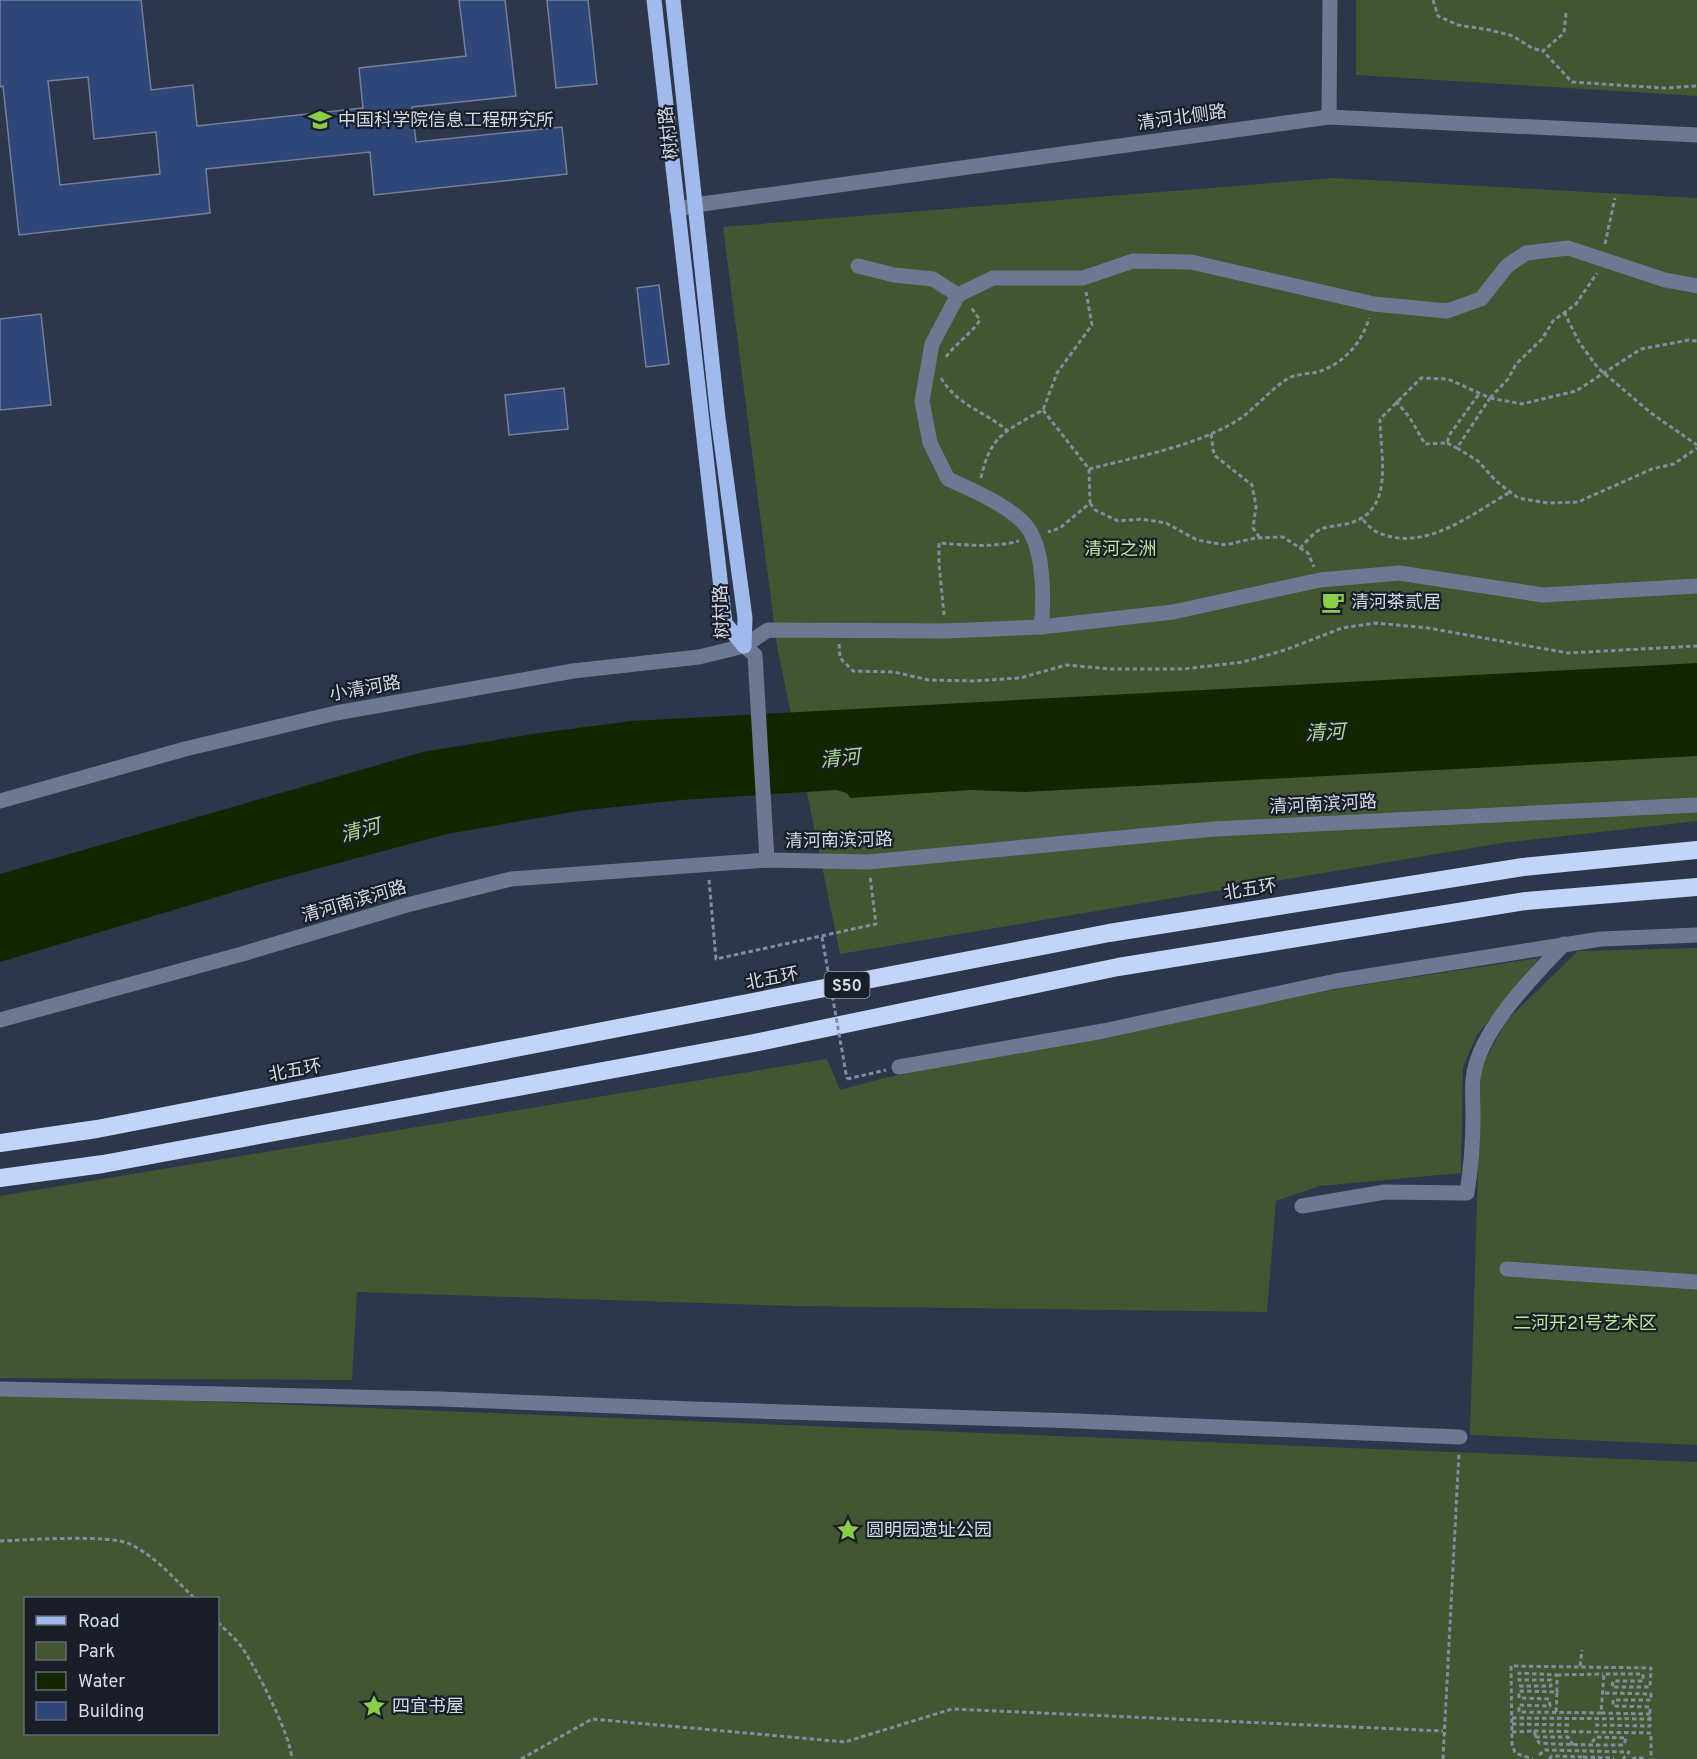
<svg xmlns="http://www.w3.org/2000/svg" width="1697" height="1759" font-family="Overpass,'Noto Sans SC',sans-serif">
	<style>
		.green { fill: #415631; fill-rule: evenodd }
		.water { fill: #122700 }
		.building { fill: #2e4678; stroke: #74809a; stroke-width: 1.5; fill-rule: evenodd }
		.lines { fill: none; stroke-linecap: round; stroke-linejoin: round }
		.path { stroke: #848d9f; stroke-width: 3; stroke-dasharray: 4.5 3; stroke-linecap: butt }
		.minor { stroke: #6d7992; stroke-width: 15 }
		.major { stroke: #a1baec; stroke-width: 15 }
		.highway { stroke: #c2d4f9; stroke-width: 18 }
		.path-bridge { stroke: #848d9f; stroke-width: 3; stroke-dasharray: 4.5 3; stroke-linecap: butt }
		.labels { text-anchor: middle; stroke-width: 4.5; stroke-linejoin: round; paint-order: stroke }
		.shield { fill: #191e28; stroke: #9ca2af; stroke-width: 1.5 }
		.shield-label { font-size: 16px; font-weight: bold; fill: #d4dbe9 }
		.street-label { font-size: 18px; fill: #d4dbe9; stroke: #191e28 }
		.poi-label { font-size: 18px; fill: #d4dbe9; stroke: #191e28; text-anchor: start }
		.park-label { font-size: 18px; fill: #baea96; stroke: #191e28 }
		.water-label { font-size: 20px; font-style: italic; fill: #addc89; stroke: #191e28 }
	</style>
	<rect width="100%" height="100%" fill="#2c374c"/>
	<g class="green">
		<polygon points="1356,0 1697,0 1697,96 1356,75"/>
		<polygon points="1333,178 1697,198 1697,821 1502,843 840,954 777,646 723,227"/>
		<polygon points="1697,948 1697,1445 1470,1435 1481,1068 1507,1020 1578,951"/>
		<polygon points="1539,958 1477,1035 1463,1067 1461,1173 1320,1186 1276,1201 1267,1312 793,1306 357,1292 352,1380 0,1378 0,1196 827,1059 840,1090 884,1078 1342,988"/>
		<path d="M0,1393L1697,1462V1759H0ZM26,1598H218V1734H26Z"/>
	</g>
	<polygon class="water" points="1697,663 1697,756 1025,792 971,790 850,798 847,793 836,790 681,800 578,811 447,834 260,884 0,962 0,874 423,752 539,733 632,721"/>
	<g class="building">
		<path d="M0,0H141L151,90L193,85L197,126L363,108L359,68L466,56L459,0H505L516,96L412,107L416,142L562,127L567,174L374,195L370,152L206,169L210,213L19,235L3,86L0,87ZM88,77L94,139L156,132L160,174L60,185L48,81Z"/>
		<polygon points="547,0 588,0 597,84 556,88"/>
		<polygon points="659,285 669,364 646,367 637,288"/>
		<polygon points="41,314 51,405 0,410 0,319"/>
		<polygon points="564,388 568,429 509,435 505,395"/>
	</g>
	<g class="lines">
		<g class="path">
			<polyline points="1433,0 1438,16 1458,25 1490,30 1513,36 1532,48 1542,51"/>
			<polyline points="1566,13 1564,33 1543,51 1572,82 1664,88 1697,86"/>
			<polyline points="1605,244 1615,198"/>
			<polyline points="1564,312 1579,342 1598,368 1651,413 1697,445"/>
			<path d="M946,357C956,343 971,334 980,320L970,306"/>
			<path d="M941,378C958,406 984,411 1008,431"/>
			<polyline points="1490,398 1508,379 1516,364 1542,339 1553,321 1576,304 1597,273"/>
			<polyline points="1490,398 1522,404 1576,391 1641,349 1689,340 1697,341"/>
			<polyline points="1396,401 1410,418 1425,444 1447,443 1450,434 1479,394"/>
			<polyline points="1043,410 1089,469 1090,503 1060,528 1048,532"/>
			<polyline points="1211,434 1214,455 1252,485 1256,506 1253,528 1260,538"/>
			<polyline points="1447,443 1457,448"/>
			<path d="M1089,469C1136,457 1191,447 1233,423C1253,412 1267,392 1287,379C1295,374 1308,374 1318,372C1343,364 1362,343 1369,318"/>
			<path d="M981,478C990,435 1007,430 1043,410L1057,373L1092,325L1086,292"/>
			<polyline points="1090,503 1095,510 1118,521 1141,519 1166,523 1197,540 1226,545 1255,538 1283,537 1308,553 1314,567"/>
			<path d="M1363,520C1367,524 1372,530 1377,532C1423,554 1472,514 1510,492"/>
			<path d="M1300,548C1306,542 1313,533 1321,529C1331,525 1343,526 1353,522C1395,508 1380,453 1380,419L1421,378L1448,379L1490,398L1457,448L1478,461L1496,481L1518,498L1548,503L1578,502L1652,469L1674,464L1697,448"/>
			<path d="M944,615L939,564V543C966,545 993,548 1019,541"/>
			<polyline points="839,644 840,658 853,671 894,672 929,680 975,681 1020,678 1066,665 1111,669 1184,669 1243,662 1285,650 1342,628 1376,623 1428,628 1568,653 1697,646"/>
			<polyline points="709,880 716,959 876,924 870,876"/>
			<polyline points="847,1079 886,1070"/>
			<path d="M0,1541C28,1540 109,1534 130,1544C155,1556 175,1579 194,1598"/>
			<path d="M218,1622C226,1631 237,1639 243,1649C258,1672 290,1734 292,1759"/>
			<polyline points="1580,1666 1582,1650"/>
			<polyline points="1557,1675 1603,1674"/>
			<polyline points="1519,1686 1551,1686 1551,1680 1519,1680 1519,1673 1557,1675 1557,1692 1519,1691 1519,1698 1549,1699 1550,1706 1519,1705 1519,1712 1601,1713 1604,1674 1643,1674 1643,1681 1613,1681 1612,1687 1650,1687 1651,1668 1511,1666 1512,1744 1515,1753 1533,1759"/>
			<polyline points="1556,1712 1557,1692"/>
			<polyline points="1601,1713 1650,1714"/>
			<polyline points="1512,1718 1650,1719"/>
			<polyline points="1512,1724 1569,1725"/>
			<polyline points="1595,1725 1650,1726 1650,1707 1613,1706 1613,1700 1651,1700 1651,1694 1603,1693"/>
			<polyline points="1534,1731 1651,1733 1651,1759"/>
			<polyline points="1512,1732 1534,1731 1536,1737"/>
			<path d="M1573,1745L1568,1737H1536L1539,1743C1568,1745 1596,1745 1624,1745L1626,1738L1596,1737L1590,1745"/>
			<polyline points="1539,1755 1545,1750 1629,1752 1623,1759"/>
			<polyline points="1583,1757 1614,1758"/>
			<polyline points="521,1759 592,1719 845,1742 952,1709 1443,1731"/>
			<polyline points="1443,1759 1459,1452"/>
			<polyline points="1549,1759 1552,1756 1583,1757"/>
			<polyline points="1632,1759 1638,1757 1645,1759"/>
		</g>
		<g class="minor">
			<polyline points="1329,117 1330,0"/>
			<polyline points="677,210 695,205 1329,117 1697,135"/>
			<path d="M858,266L894,275L933,279L958,295L932,344L922,401L930,443L948,479C972,490 1021,510 1032,535C1039,549 1041,565 1042,580C1043,596 1043,612 1041,627"/>
			<polyline points="958,295 993,278 1083,278 1133,261 1191,262 1374,304 1447,311 1481,299 1507,266 1526,253 1568,248 1665,280 1697,286"/>
			<polyline points="744,646 755,655 767,860"/>
			<polyline points="0,801 185,749 336,713 573,671 699,657 744,646 768,630 945,631 1041,627 1173,612 1320,580 1399,573 1543,595 1697,586"/>
			<polyline points="0,1020 242,954 407,905 511,879 767,860 868,862 1214,829 1697,805"/>
			<polyline points="899,1067 1103,1031 1336,981 1601,939 1697,935"/>
			<path d="M1302,1206L1385,1192L1467,1193C1471,1168 1473,1141 1473,1116C1473,1104 1472,1091 1473,1079C1478,1031 1532,978 1564,944"/>
			<polyline points="1507,1269 1697,1282"/>
			<polyline points="0,1389 440,1399 693,1409 1077,1421 1460,1437"/>
		</g>
		<g class="major">
			<polyline points="654,0 725,623 744,646"/>
			<polyline points="673,0 718,418 745,618 744,646"/>
		</g>
		<g class="highway">
			<polyline points="0,1143 97,1129 1109,933 1523,867 1697,850"/>
			<polyline points="0,1178 103,1164 754,1043 1118,967 1526,901 1697,887"/>
		</g>
		<polyline class="path-bridge" points="822,937 847,1079"/>
	</g>
	<defs>
		<g id="university-bare" transform="scale(1.8)"><path d="M0-5L7-2L0 1L-7-2ZM-4 1L0 2.5L4 1V4Q0 6-4 4Z" fill="#8ace48" stroke="#191e28" stroke-width="2.5" paint-order="stroke"/></g>
		<g id="cafe-bare" transform="scale(1.8)"><path d="M-5.5-4.5H6V0H3Q3 3.5 0 3.5H-2.5Q-5.5 3.5-5.5 0ZM3-3.2v2h1.7v-2ZM-6 4.5H4V6H-6Z" fill="#8ace48" stroke="#191e28" stroke-width="2.5" paint-order="stroke"/></g>
		<g id="sight-bare" transform="scale(1.8)"><path d="M0-6L1.8-2.2L6-1.7L2.9 1.2L3.7 5.4L0 3.3L-3.7 5.4L-2.9 1.2L-6-1.7L-1.8-2.2Z" fill="#8ace48" stroke="#191e28" stroke-width="2.5" paint-order="stroke"/></g>
	</defs>
	<g fill-rule="evenodd">
		<use href="#university-bare" x="320" y="120"/>
		<use href="#cafe-bare" x="1333" y="602"/>
		<use href="#sight-bare" x="848" y="1530"/>
		<use href="#sight-bare" x="374" y="1706"/>
	</g>
	<g class="labels">
		<rect class="shield" x="824.5" y="972" width="45" height="26" rx="4.5"/>
		<g class="shield-label">
			<text x="847" y="991">S50</text>
		</g>
		<g class="street-label">
			<text transform="translate(1182 117) rotate(-8)" y="6">清河北侧路</text>
			<text transform="translate(668 133) rotate(-96)" y="6">树村路</text>
			<text transform="translate(721 612) rotate(-92)" y="6">树村路</text>
			<text transform="translate(365 688) rotate(-10)" y="6">小清河路</text>
			<text transform="translate(1323 804) rotate(-3)" y="6">清河南滨河路</text>
			<text transform="translate(839 840) rotate(-1)" y="6">清河南滨河路</text>
			<text transform="translate(1250 889) rotate(-9)" y="6">北五环</text>
			<text transform="translate(354 901) rotate(-16)" y="6">清河南滨河路</text>
			<text transform="translate(772 978) rotate(-11)" y="6">北五环</text>
			<text transform="translate(295 1070) rotate(-11)" y="6">北五环</text>
		</g>
		<g class="poi-label">
			<text x="338" y="126">中国科学院信息工程研究所</text>
			<text x="1351" y="608">清河·茶贰居</text>
			<text x="866" y="1536">圆明园遗址公园</text>
			<text x="392" y="1712">四宜书屋</text>
		</g>
		<g class="park-label">
			<text x="1120" y="555">清河之洲</text>
			<text x="1585" y="1329">二河开21号艺术区</text>
		</g>
		<g class="water-label">
			<text transform="translate(1325 732) rotate(-3)" y="7">清河</text>
			<text transform="translate(840 758) rotate(-6)" y="7">清河</text>
			<text transform="translate(360 830) rotate(-14)" y="7">清河</text>
		</g>
	</g>
	<rect x="24" y="1597" width="195" height="138" fill="#191e28" stroke="#646a75" stroke-width="1.5"/>
	<rect x="36" y="1616" width="30" height="9" fill="#a1baec" stroke="#646a75" stroke-width="1.5"/>
	<text x="78" y="1627" font-size="18" fill="#d4dbe9">Road</text>
	<rect x="36" y="1642" width="30" height="18" fill="#415631" stroke="#646a75" stroke-width="1.5"/>
	<text x="78" y="1657" font-size="18" fill="#d4dbe9">Park</text>
	<rect x="36" y="1672" width="30" height="18" fill="#122700" stroke="#646a75" stroke-width="1.5"/>
	<text x="78" y="1687" font-size="18" fill="#d4dbe9">Water</text>
	<rect x="36" y="1702" width="30" height="18" fill="#2e4678" stroke="#646a75" stroke-width="1.5"/>
	<text x="78" y="1717" font-size="18" fill="#d4dbe9">Building</text>
</svg>
